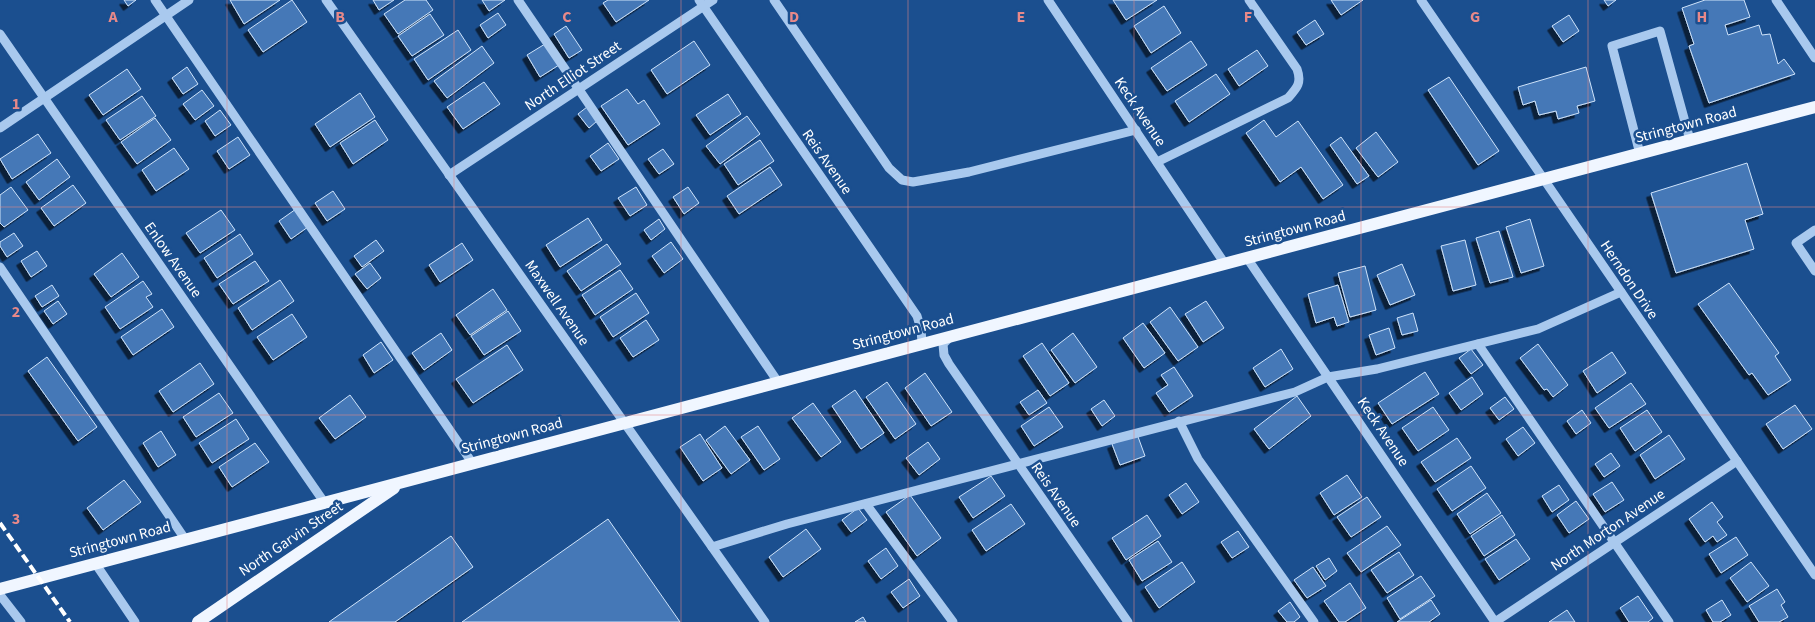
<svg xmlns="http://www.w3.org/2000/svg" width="1815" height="622" viewBox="0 0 1815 622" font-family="'Source Sans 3',sans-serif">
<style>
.building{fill:#4478b7;stroke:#cfe3fa;filter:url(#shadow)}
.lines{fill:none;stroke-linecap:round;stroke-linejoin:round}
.minor{stroke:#a9c9ee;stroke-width:9}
.major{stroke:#f0f6ff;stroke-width:12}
.rail{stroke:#fff;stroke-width:4;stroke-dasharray:9 4;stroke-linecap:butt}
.grid{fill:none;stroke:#e88989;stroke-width:1;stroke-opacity:0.55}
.labels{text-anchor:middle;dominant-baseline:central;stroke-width:5;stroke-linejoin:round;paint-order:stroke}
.street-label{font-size:15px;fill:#fff;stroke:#1b4f8f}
.grid-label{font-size:16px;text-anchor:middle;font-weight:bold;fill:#e88989;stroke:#1b4f8f;stroke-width:5;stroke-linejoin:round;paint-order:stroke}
</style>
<defs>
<filter id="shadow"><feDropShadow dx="-4.5" dy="4.5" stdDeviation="0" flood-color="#0009"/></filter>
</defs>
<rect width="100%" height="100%" fill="#1b4f8f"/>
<!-- building -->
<g class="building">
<polygon points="124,0 136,0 128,6"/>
<polygon points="230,0 280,0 244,24"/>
<polygon points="292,0 307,22 263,52 248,30"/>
<polygon points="373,0 394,0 379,10"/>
<polygon points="405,0 426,0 433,10 398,34 384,14"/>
<polygon points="482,0 505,0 489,11"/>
<polygon points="608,0 649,0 616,22 603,3"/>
<polygon points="1113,0 1157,0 1126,20"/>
<polygon points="1331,0 1363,0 1341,15"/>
<polygon points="1604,0 1616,0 1608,6"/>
<polygon points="1705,0 1744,0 1750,17 1725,25 1728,35 1759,25 1762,35 1770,34 1778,64 1784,59 1795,74 1709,103 1689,46 1694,44 1682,8"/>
<polygon points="1164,6 1181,33 1151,53 1134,26"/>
<polygon points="498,13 506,25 488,38 480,25"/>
<polygon points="430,14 444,35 412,56 398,36"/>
<polygon points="1569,15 1579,31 1563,42 1552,26"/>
<polygon points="1315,20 1324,34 1306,45 1297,32"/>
<polygon points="566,26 582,50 569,58 554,34"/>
<polygon points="458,30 471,50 428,80 414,59"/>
<polygon points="694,41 710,65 667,94 651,70"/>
<polygon points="1191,41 1207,65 1167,91 1151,68"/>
<polygon points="545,44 559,65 540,77 527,55"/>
<polygon points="482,46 494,63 447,98 434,81"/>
<polygon points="1257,50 1268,66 1239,86 1228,69"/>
<polygon points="187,67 198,84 183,94 172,78"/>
<polygon points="1586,67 1595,101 1577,106 1579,113 1558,119 1556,111 1539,115 1535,101 1523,105 1518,87"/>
<polygon points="127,69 141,89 103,115 89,95"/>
<polygon points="1216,74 1230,94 1189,122 1175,101"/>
<polygon points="1449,77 1499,151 1478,165 1428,90"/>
<polygon points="484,82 500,104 463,129 447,107"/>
<polygon points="627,89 638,104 644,100 660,124 628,145 601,106"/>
<polygon points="202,90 214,106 195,120 183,104"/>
<polygon points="360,93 375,117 330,147 315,124"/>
<polygon points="728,94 741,114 710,135 696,115"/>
<polygon points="142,96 156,116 120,140 106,120"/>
<polygon points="587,107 597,121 589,128 578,114"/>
<polygon points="220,110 231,125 215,136 205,121"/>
<polygon points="747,116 760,134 720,164 706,146"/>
<polygon points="155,118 171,140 137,164 121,142"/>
<polygon points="375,120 388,140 353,164 340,143"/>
<polygon points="1264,120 1276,137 1298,121 1343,185 1323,199 1301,167 1280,182 1246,133"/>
<polygon points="1376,132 1398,162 1378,177 1356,148"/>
<polygon points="38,134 51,153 12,179 0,159"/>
<polygon points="238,137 250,155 229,169 217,151"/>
<polygon points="1341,137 1369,176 1357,184 1330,145"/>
<polygon points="760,140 774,161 738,185 724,164"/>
<polygon points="608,143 619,159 601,171 590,156"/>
<polygon points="174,148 189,169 156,191 142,170"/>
<polygon points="663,149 674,164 659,174 648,159"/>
<polygon points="57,159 70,177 39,200 26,182"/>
<polygon points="1747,163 1763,214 1745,220 1754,249 1676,273 1651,193"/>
<polygon points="770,167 782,185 739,214 727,196"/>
<polygon points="73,185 86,203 54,226 41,208"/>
<polygon points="11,187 28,210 4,227 0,223 0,195"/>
<polygon points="636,187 647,205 630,216 618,198"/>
<polygon points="688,187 699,203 684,214 673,197"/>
<polygon points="333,191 345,209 327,221 315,203"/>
<polygon points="296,209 308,227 291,239 279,221"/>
<polygon points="221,210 235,230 200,253 186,233"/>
<polygon points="588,218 602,240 560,267 546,245"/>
<polygon points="659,219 665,229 651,240 644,230"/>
<polygon points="1530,219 1544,266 1521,273 1506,227"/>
<polygon points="1499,231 1513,277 1490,283 1476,238"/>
<polygon points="14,233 23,246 7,257 0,246 0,242"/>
<polygon points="240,234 253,254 217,278 204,258"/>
<polygon points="376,240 384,251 362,267 354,256"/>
<polygon points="1465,240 1476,285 1453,291 1441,246"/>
<polygon points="671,242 683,259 664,273 652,256"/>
<polygon points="462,243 473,260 440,282 429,265"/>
<polygon points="607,244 621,264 581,291 567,271"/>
<polygon points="37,251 47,266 31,277 21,261"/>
<polygon points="122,253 139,277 111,297 94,274"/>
<polygon points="255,261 269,281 233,304 219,284"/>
<polygon points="370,263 381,278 367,289 355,274"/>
<polygon points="1402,264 1415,295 1390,305 1377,275"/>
<polygon points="1365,266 1376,310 1350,317 1338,273"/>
<polygon points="620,270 633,289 595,315 582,295"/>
<polygon points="280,280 294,301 252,330 238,308"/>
<polygon points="143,281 152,294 146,297 153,307 120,329 105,307"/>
<polygon points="1729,283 1779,353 1775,356 1791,380 1768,395 1752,373 1749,375 1698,304"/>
<polygon points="52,285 59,296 42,307 35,296"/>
<polygon points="1338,285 1349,322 1337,326 1334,317 1316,323 1308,294"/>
<polygon points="493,289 507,310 470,335 456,315"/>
<polygon points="636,293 649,313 613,337 600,317"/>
<polygon points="58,301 67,314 53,324 44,311"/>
<polygon points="1206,301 1224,328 1203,342 1185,314"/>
<polygon points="1170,307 1198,347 1178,361 1150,322"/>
<polygon points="162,309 174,327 133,355 121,337"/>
<polygon points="508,311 521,331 484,355 471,336"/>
<polygon points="1413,313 1418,331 1402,335 1397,318"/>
<polygon points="292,314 307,337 273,360 257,337"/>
<polygon points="646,320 659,340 633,357 620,338"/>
<polygon points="1143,323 1165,353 1144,368 1123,338"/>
<polygon points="1389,328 1395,348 1376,355 1369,335"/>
<polygon points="441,333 452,350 424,370 412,353"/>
<polygon points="1073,333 1097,367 1075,383 1051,350"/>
<polygon points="381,342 393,360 374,373 363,355"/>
<polygon points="1042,343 1069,383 1050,396 1023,356"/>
<polygon points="1538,344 1568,385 1553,397 1547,389 1544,390 1520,358"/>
<polygon points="507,345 523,370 473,403 456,379"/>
<polygon points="1281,349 1293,369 1265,387 1253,368"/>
<polygon points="1471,349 1483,365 1471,374 1459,358"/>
<polygon points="1612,352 1626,373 1597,393 1583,371"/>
<polygon points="47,357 97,427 78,441 28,371"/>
<polygon points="200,363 214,384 173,412 159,391"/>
<polygon points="1174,367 1193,396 1169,412 1156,393 1168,385 1161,375"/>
<polygon points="1425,372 1439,394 1392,424 1378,403"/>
<polygon points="925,373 952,412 931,426 905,388"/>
<polygon points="1472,377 1483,394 1461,410 1449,393"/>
<polygon points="887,382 916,424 895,439 866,397"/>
<polygon points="1631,383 1646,404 1609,428 1595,408"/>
<polygon points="855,390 884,433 861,449 832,406"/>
<polygon points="1038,390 1047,403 1029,415 1020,402"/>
<polygon points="219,393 233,413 196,437 183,417"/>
<polygon points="350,395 366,417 335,439 319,418"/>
<polygon points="1297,396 1311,416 1269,449 1254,429"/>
<polygon points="1505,397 1514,409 1499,420 1490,408"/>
<polygon points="1104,400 1115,416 1102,426 1091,409"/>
<polygon points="813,403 841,442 821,457 792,418"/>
<polygon points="1795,405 1812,429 1783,449 1766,424"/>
<polygon points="1049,407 1063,427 1034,446 1021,426"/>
<polygon points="1433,407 1449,430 1418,451 1402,428"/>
<polygon points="1582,410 1591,423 1576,434 1567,421"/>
<polygon points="1647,410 1662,432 1635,451 1620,428"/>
<polygon points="236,419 249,439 212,463 199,443"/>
<polygon points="725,426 750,460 731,474 706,440"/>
<polygon points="758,426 780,459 764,470 741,437"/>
<polygon points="1523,427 1535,443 1518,456 1506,439"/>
<polygon points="161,431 176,455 158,467 143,443"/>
<polygon points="700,434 722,468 703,481 680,447"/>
<polygon points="1137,434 1145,456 1120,465 1112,444"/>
<polygon points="1669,435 1685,459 1655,479 1640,455"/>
<polygon points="1457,438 1471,458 1435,482 1421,462"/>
<polygon points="928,442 940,459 919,475 906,458"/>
<polygon points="255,443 269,462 232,487 219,467"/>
<polygon points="1611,453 1620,466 1604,477 1595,464"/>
<polygon points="1471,466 1486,488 1452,511 1437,489"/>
<polygon points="1347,475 1362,497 1334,515 1320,493"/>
<polygon points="991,476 1005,496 973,518 959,497"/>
<polygon points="124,480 141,502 103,530 87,508"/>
<polygon points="1612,482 1624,500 1605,512 1593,494"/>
<polygon points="1186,483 1199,502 1182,514 1169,495"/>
<polygon points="1559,485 1569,500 1552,512 1542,496"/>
<polygon points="1487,493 1501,513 1470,534 1457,514"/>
<polygon points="910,495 941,538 917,556 886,512"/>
<polygon points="1367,497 1381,517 1351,537 1337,517"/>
<polygon points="1576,501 1589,519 1569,533 1557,515"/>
<polygon points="1712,502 1723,517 1717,522 1727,535 1717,542 1713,536 1705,542 1689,519"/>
<polygon points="1011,504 1025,524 986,551 972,530"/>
<polygon points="858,508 867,520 851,532 842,520"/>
<polygon points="1147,515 1161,536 1126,560 1112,538"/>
<polygon points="1502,515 1515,535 1484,556 1471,536"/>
<polygon points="608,519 680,622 462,622"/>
<polygon points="1387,526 1401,545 1361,572 1347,553"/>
<polygon points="806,529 821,549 783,577 769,557"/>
<polygon points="1238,531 1249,547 1232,558 1221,542"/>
<polygon points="451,536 473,567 395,622 329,622"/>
<polygon points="1736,537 1748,555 1721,573 1709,554"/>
<polygon points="1516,539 1530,559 1499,580 1485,559"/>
<polygon points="1158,541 1172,562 1142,581 1129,560"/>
<polygon points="886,548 898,566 881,579 868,561"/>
<polygon points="1399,552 1414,575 1387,593 1371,570"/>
<polygon points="1329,558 1337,571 1325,580 1316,566"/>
<polygon points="1182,562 1195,582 1159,608 1145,587"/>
<polygon points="1751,562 1769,586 1747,602 1730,578"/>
<polygon points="1313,567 1326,586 1307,598 1294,580"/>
<polygon points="1421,576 1435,596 1400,619 1387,598"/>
<polygon points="909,579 920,596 903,608 891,592"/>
<polygon points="1350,583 1366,608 1345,622 1339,622 1324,601"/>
<polygon points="1777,589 1785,602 1781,605 1788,617 1779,622 1759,622 1749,606"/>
<polygon points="1638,596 1653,618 1648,622 1629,622 1620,608"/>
<polygon points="1431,600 1440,614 1429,622 1397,622"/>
<polygon points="1722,600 1731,615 1720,622 1713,622 1706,610"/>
<polygon points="1290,602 1300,617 1294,622 1287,622 1278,611"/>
<polygon points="1567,610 1575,622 1549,622"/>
<polygon points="863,617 866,622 855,622"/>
</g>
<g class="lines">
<!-- minor -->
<g class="minor">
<polyline points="155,0 473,464"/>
<polyline points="326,0 765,622"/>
<polyline points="518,0 778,382"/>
<polyline points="699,0 917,316 921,329 922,343"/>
<polyline points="774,0 889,168 902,180 913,182 969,172 1136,130"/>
<polyline points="1048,0 1225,264"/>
<polyline points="1421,0 1815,575"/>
<polyline points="1776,0 1815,58"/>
<polyline points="0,34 324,502"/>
<polyline points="0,128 189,0"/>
<polyline points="1640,154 1612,46 1660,31 1690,140"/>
<path d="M 1157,162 L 1288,98 C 1297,88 1302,83 1297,69 L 1249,0"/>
<polyline points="449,175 713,0"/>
<polyline points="1815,230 1796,243 1815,271"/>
<polyline points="1247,258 1495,622"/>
<polyline points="0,267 185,539"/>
<polyline points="950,337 943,344 944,355 949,364 1128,622"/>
<polyline points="1478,344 1669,622"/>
<polyline points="1179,421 1198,459 1314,622"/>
<polyline points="866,504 953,622"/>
<polyline points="712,547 787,524 1295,392 1328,377 1377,369 1538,329 1621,292"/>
<polyline points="95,563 135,622"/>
<polyline points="0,595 21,622"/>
<polyline points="1495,622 1737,461"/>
</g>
<!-- major -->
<g class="major">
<polyline points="0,589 1815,107"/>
<polyline points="198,622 394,488"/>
</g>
<!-- rail -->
<polyline class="rail" points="0,523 70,622"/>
</g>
<!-- grid -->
<path class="grid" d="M 227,0 L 227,622M 454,0 L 454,622M 681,0 L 681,622M 908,0 L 908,622M 1134,0 L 1134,622M 1361,0 L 1361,622M 1588,0 L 1588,622M 0,207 L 1815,207M 0,415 L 1815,415"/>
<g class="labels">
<!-- street labels -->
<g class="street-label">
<text transform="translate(573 76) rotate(-34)">North Elliot Street</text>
<text transform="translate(1140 112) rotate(56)">Keck Avenue</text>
<text transform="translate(1686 125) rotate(-15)">Stringtown Road</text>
<text transform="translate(827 162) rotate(55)">Reis Avenue</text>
<text transform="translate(1295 229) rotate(-15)">Stringtown Road</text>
<text transform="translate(173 260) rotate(55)">Enlow Avenue</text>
<text transform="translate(1629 280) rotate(56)">Herndon Drive</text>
<text transform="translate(557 303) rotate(55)">Maxwell Avenue</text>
<text transform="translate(903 332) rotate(-15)">Stringtown Road</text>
<text transform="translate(1383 432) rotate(56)">Keck Avenue</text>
<text transform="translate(512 436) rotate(-15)">Stringtown Road</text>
<text transform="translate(1056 495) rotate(55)">Reis Avenue</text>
<text transform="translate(1608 530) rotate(-34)">North Morton Avenue</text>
<text transform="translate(291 539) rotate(-34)">North Garvin Street</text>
<text transform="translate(120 540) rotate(-15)">Stringtown Road</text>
</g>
</g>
<g class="grid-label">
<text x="113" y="22">A</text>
<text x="340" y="22">B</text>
<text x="567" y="22">C</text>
<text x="794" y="22">D</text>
<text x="1021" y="22">E</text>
<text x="1248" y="22">F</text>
<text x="1475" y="22">G</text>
<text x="1702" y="22">H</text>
<text x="16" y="109">1</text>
<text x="16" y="317">2</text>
<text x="16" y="524">3</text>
</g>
</svg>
